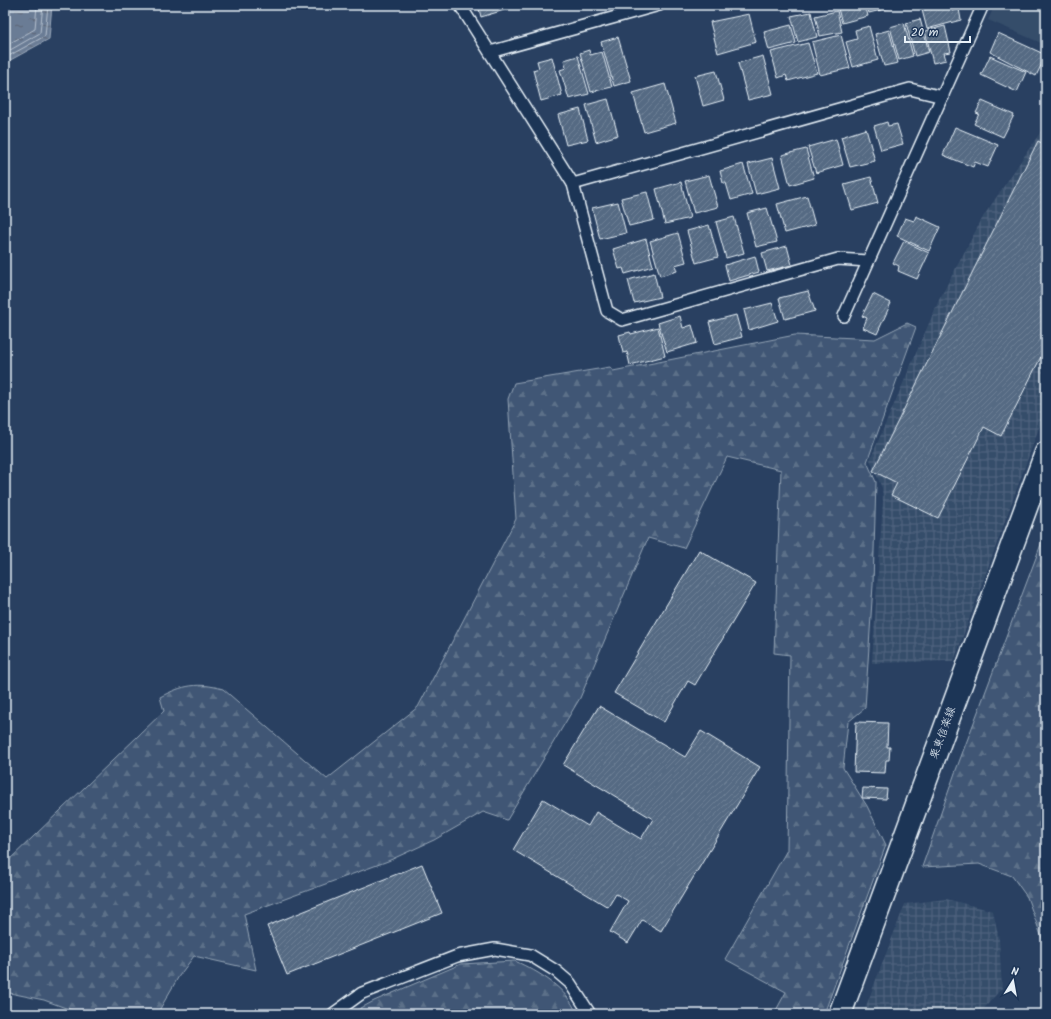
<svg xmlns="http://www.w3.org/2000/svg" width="1051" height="1019" viewBox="0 0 1051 1019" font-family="Kalam,'Klee One',sans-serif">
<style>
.built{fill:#364d6b}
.industrial{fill:url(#industrial-grid)}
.forest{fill:url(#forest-firs);stroke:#94a4b6}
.water{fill:url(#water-ripples);stroke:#9dabbd}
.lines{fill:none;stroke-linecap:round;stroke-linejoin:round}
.shore{stroke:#b6c2d0;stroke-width:1}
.building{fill:url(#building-hatch);stroke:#e8f1f8}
.lane-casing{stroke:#e8f1f8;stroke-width:14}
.primary-casing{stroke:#e8f1f8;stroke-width:25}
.lane{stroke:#1d3557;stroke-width:11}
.primary{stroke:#1d3557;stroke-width:22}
.labels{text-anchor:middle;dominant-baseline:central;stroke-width:3;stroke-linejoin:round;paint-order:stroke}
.street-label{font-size:11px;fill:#e8f1f8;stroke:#1d3557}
</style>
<defs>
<pattern id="industrial-grid" width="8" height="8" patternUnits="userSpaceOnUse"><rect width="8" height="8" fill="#364d6b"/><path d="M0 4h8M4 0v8" fill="none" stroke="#536781"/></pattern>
<pattern id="forest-firs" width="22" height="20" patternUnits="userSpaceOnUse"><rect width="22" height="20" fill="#415774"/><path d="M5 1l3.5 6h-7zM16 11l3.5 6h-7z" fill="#5c7089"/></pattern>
<pattern id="water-ripples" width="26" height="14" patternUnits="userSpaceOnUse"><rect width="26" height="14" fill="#6b7c95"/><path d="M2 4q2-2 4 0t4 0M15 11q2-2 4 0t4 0" fill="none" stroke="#5a6573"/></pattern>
<pattern id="building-hatch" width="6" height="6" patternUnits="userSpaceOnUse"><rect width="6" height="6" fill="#556a83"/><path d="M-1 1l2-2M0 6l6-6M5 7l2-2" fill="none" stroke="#6d8095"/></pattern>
</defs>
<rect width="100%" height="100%" fill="#294061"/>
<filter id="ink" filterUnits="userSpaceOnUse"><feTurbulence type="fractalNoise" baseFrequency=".025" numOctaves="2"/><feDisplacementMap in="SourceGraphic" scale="8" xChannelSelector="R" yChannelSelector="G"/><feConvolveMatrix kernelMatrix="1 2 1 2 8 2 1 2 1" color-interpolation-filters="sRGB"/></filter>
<g filter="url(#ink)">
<!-- built -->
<polygon class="built" points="995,5 1046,5 1046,45 988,20"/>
<!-- industrial -->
<g class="industrial">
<polygon points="1046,124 1046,414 1039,428 954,661 872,663 883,501 882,488 870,460 939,300 983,217"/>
<polygon points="946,899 993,911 999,939 1002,988 979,1014 863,1014 905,904"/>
</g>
<!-- forest -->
<g class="forest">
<path d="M 907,323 L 916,327 L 867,462 L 876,482 L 873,585 L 865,708 L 848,722 L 843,768 L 867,806 L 886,845 L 824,1014 L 774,1014 L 786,992 L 725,959 L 787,850 L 790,655 L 774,653 L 781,470 L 727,457 L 684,548 L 648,538 L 580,698 L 507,820 L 483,812 L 434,840 L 388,861 L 244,914 L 256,970 L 194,956 L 179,976 L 157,1014 L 82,1014 L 44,1000 L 5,992 L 5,868 L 8,861 L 164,711 L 160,697 C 183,685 198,682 223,689 L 327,779 L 418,707 L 516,519 L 508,399 L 514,383 L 610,367 L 613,371 L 795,335 L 875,339 Z"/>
<polygon points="1046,531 1046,949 1027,897 1012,876 979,864 922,867 956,770"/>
<path d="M 515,961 C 539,972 567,988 577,1014 L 350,1014 L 374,1001 L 461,964 Z"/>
</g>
<!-- water -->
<polygon class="water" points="5,5 52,5 49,39 5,63"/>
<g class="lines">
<!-- shore -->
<g class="shore">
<polyline points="5,46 35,29 37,5"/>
<polyline points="5,53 40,33 43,5"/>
<polyline points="5,58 45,36 48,5"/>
</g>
</g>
<!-- building -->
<g class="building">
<polygon points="478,5 510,5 511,8 481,17"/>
<polygon points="837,5 865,5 868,16 842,23"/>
<polygon points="867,5 893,5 893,7 869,13"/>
<polygon points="943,5 951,5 952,11 959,9 961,20 927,29 922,10"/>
<polygon points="837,11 842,32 820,36 815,16"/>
<polygon points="811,12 817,37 798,42 791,16"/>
<polygon points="749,14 756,42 718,53 710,22"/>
<polygon points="920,19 929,52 915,56 906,23"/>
<polygon points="904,23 913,56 899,60 890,27"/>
<polygon points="791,25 796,43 769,50 764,32"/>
<polygon points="869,26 878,60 853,67 846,42 857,39 855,30"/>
<polygon points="945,26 951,52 944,53 946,60 933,63 925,31"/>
<polygon points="889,30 898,63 884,66 875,34"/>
<polygon points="998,33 1046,55 1036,76 990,52"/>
<polygon points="841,35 850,68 820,75 812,42"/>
<polygon points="618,37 631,81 614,86 601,42"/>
<polygon points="808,43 817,73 788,81 786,75 778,78 771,52"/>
<polygon points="589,50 590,55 602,52 612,87 591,92 580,53"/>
<polygon points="578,56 589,94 569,99 560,70 566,68 564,60"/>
<polygon points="763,56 773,94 748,100 738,63"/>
<polygon points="990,56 1026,72 1017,92 981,75"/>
<polygon points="552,57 562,95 541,101 533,70 539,68 537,61"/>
<polygon points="716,71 724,100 703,106 695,76"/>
<polygon points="665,84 676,123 644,132 633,93"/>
<polygon points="608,99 618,135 596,142 586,105"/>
<polygon points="982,101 1014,115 1003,137 974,124 979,114 976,113"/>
<polygon points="580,109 588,140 566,145 558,115"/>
<polygon points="887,122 888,126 897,124 903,144 881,150 874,126"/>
<polygon points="955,127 998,145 988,167 975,162 973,167 943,155"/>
<polygon points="866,129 875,161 850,167 841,137"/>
<polygon points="836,139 843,165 816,173 808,147"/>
<polygon points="1038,141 1046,145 1046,347 1001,436 984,427 938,518 891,495 897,483 873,471"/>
<polygon points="806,149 814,178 790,185 782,155"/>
<polygon points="772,158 780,188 756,194 748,164"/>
<polygon points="743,164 752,194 731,200 726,183 723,183 720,171"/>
<polygon points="709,175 718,207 694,213 685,181"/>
<polygon points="871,177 878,203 852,210 844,184"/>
<polygon points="681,182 690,218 665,224 656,189"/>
<polygon points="647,192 654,220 629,226 621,198"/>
<polygon points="807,196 815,225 785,233 777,204"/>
<polygon points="618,202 626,233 600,239 592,208"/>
<polygon points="767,208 777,242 756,247 747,213"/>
<polygon points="916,216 940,227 929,251 897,236 905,218 914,221"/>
<polygon points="734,217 744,253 726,258 716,222"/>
<polygon points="709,225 718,257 696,263 687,231"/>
<polygon points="678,233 686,262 675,265 677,271 660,276 650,241"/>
<polygon points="646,239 653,266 625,274 623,268 619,269 613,249"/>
<polygon points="904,241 929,253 917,279 898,271 899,266 893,263"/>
<polygon points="787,246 792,265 767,271 762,253"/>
<polygon points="755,256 759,272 729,281 725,265"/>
<polygon points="654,273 660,297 634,303 628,280"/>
<polygon points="808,291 815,311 785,319 779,298"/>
<polygon points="873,294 891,303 877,334 863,328 867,318 862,316"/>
<polygon points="772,303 778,321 749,330 744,310"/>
<polygon points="736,315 742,337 715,344 709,322"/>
<polygon points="680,316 683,328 692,325 697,343 667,352 658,323"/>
<polygon points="658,327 665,356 630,365 627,352 623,353 619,335 630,332 631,334"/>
<polygon points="699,550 756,583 695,685 688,681 664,722 614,693"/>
<polygon points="599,706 685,757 701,731 760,767 661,931 642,920 628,943 610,932 628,901 616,894 608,907 513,850 543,799 588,826 596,812 641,839 653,819 563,765"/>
<polygon points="856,722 888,723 887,747 890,747 889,760 886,760 885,773 854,772"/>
<polygon points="863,788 887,789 886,799 862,798"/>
<polygon points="422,864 442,913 287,975 267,926"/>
<polygon points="5,1008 30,1013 30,1014 5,1014"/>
</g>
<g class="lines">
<!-- lane casing -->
<g class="lane-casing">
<g id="lane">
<polyline points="460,5 573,184 607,311 622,320 838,259 868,261"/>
<polyline points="490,52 659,5"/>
<polyline points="573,184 910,89 943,97"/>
<polyline points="844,316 983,5"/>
<polyline points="1032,490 1046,496"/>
<polyline points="333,1014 362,993 457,956 495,949 530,955 556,971 570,983 590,1014"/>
</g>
</g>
<!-- primary casing -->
<g class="primary-casing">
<polyline id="primary" points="840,1014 1046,453"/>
</g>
<!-- lane -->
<use href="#lane" class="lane"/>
<!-- primary -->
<use href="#primary" class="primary"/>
</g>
</g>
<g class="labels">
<!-- street labels -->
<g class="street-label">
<text transform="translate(943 733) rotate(-70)">栗東信楽線</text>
</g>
</g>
<!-- margin -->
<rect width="1051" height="1019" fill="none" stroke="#1d3557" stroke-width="20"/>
<rect x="10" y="10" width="1031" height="999" fill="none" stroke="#e8f1f8" stroke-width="1.5" filter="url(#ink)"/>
<!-- north arrow -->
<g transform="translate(1013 981) rotate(11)" stroke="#1d3557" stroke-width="3" paint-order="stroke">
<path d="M0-3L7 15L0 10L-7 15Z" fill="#e8f1f8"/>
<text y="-6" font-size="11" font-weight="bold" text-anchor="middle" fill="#e8f1f8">N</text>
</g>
<!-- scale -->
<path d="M905 36v6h65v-6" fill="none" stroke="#e8f1f8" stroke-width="2"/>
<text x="911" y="36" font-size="12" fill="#e8f1f8" stroke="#1d3557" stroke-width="3" paint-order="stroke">20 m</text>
</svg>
